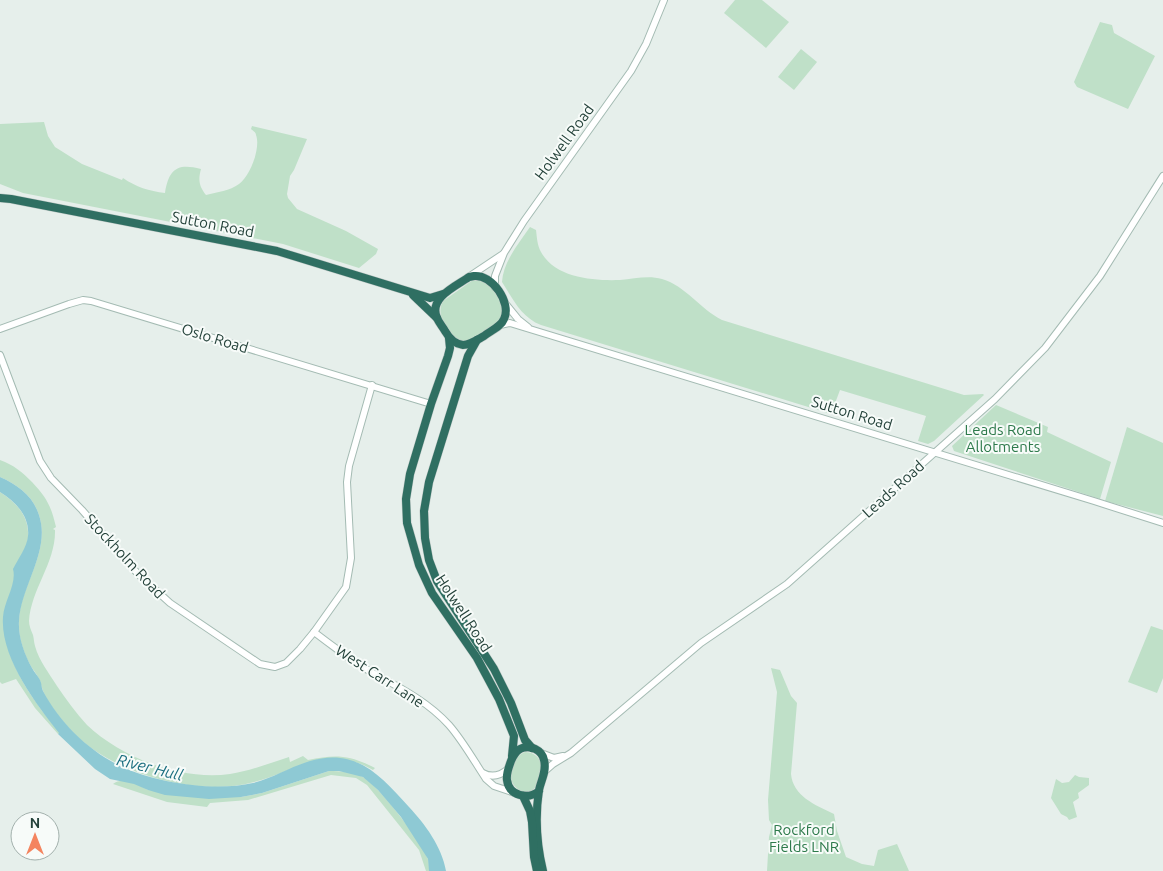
<svg xmlns="http://www.w3.org/2000/svg" width="1163" height="871" viewBox="0 0 1163 871" font-family="Ubuntu,sans-serif">
<style>
.green{fill:#bfe0c8}
.water{fill:#8ec9d4}
.lines{fill:none;stroke-linecap:round;stroke-linejoin:round}
.secondary-casing{stroke:#a4bbb3;stroke-width:8}
.highway-casing{stroke:#c2cac8;stroke-width:9}
.secondary{stroke:#fff;stroke-width:6}
.highway{stroke:#2f6f62;stroke-width:8}
.labels{text-anchor:middle;dominant-baseline:central;stroke-width:4;stroke-linejoin:round;paint-order:stroke}
.street-label{font-size:15px;fill:#24423a;stroke:#f7fbf9}
.park-label{font-size:15px;fill:#2d7a4b;stroke:#f7fbf9}
.water-label{font-size:16px;font-style:italic;fill:#1c6f80;stroke:#f7fbf9}
</style>
<rect width="100%" height="100%" fill="#e6efeb"/>
<!-- green -->
<g class="green">
<polygon points="735,0 762,0 789,22 766,48 724,13"/>
<polygon points="1100,22 1112,25 1114,33 1155,56 1128,109 1077,87 1074,82"/>
<polygon points="801,49 817,62 794,90 778,77"/>
<path d="M 44,122 L 48,136 L 55,147 L 82,164 L 122,180 L 123,178 C 136,187 149,191 165,193 C 169,169 177,163 201,169 C 198,180 199,186 206,195 C 217,192 230,191 239,184 C 250,176 261,148 256,135 C 256,132 253,131 251,129 L 252,126 L 307,139 L 294,170 L 290,176 L 287,194 L 288,198 L 297,209 L 346,231 L 378,249 L 376,254 L 359,268 L 283,244 L 23,193 L 0,184 L 0,124 Z"/>
<path d="M 530,227 L 536,230 C 537,237 537,245 541,252 C 555,278 594,281 620,280 C 634,279 648,275 662,279 C 686,286 700,309 722,320 L 964,395 L 983,394 L 984,395 L 934,441 L 928,444 L 918,441 L 926,416 L 840,390 L 831,414 L 541,325 C 521,317 513,299 502,282 C 503,262 519,243 530,227 Z"/>
<path d="M 473,280 L 487,282 C 492,289 497,295 501,302 C 511,322 480,334 467,342 C 450,343 434,316 443,301 Z"/>
<polygon points="996,405 1048,427 1047,432 1111,462 1100,499 954,451 952,446"/>
<polygon points="1127,427 1163,443 1163,516 1105,501"/>
<path d="M 0,460 C 14,465 22,472 32,482 C 47,498 51,506 56,527 L 53,529 L 55,530 C 56,562 31,589 29,621 C 29,626 31,630 33,635 C 34,639 34,643 35,646 C 39,661 49,673 57,686 C 66,699 76,713 87,725 C 122,758 182,781 230,774 C 250,771 270,763 289,757 L 290,762 L 303,756 L 308,760 C 336,754 350,755 375,768 L 373,770 C 324,743 300,770 254,782 C 200,797 122,776 80,739 C 68,728 47,704 42,688 C 41,686 41,682 40,681 C 38,676 35,672 32,668 C 24,655 18,637 19,621 C 20,585 51,552 39,515 C 33,496 18,485 0,477 Z"/>
<path d="M 0,492 C 63,532 0,578 4,630 C 10,670 35,703 60,733 L 58,734 L 35,708 L 16,679 L 2,684 L 0,682 Z"/>
<polygon points="1151,626 1163,630 1163,678 1157,693 1128,682"/>
<path d="M 771,668 L 780,670 L 791,696 L 797,703 L 791,774 C 793,796 815,805 834,814 L 837,831 L 846,857 L 862,864 L 874,866 L 878,850 L 897,844 L 909,871 L 767,871 L 769,837 L 772,825 L 769,820 L 768,800 L 777,692 Z"/>
<path d="M 525,752 C 549,753 545,785 528,793 C 503,789 507,759 525,752 Z"/>
<path d="M 329,771 C 340,771 353,772 363,777 C 379,786 423,843 428,859 C 429,863 429,867 429,871 L 426,871 L 419,850 L 367,785 L 356,778 L 331,775 L 248,800 L 210,803 L 207,807 L 167,802 L 113,784 C 123,776 138,785 148,790 L 241,797 L 262,793 Z"/>
<polygon points="1075,775 1079,777 1089,778 1089,785 1078,793 1079,798 1073,802 1077,817 1069,820 1067,817 1061,814 1051,798 1056,779 1062,783 1069,782"/>
</g>
<!-- water -->
<path class="water" d="M 0,477 C 18,485 33,496 39,515 C 51,551 21,585 19,621 C 18,636 24,654 32,668 C 34,672 38,676 40,680 C 42,684 41,687 43,691 C 60,723 88,750 120,766 C 156,783 215,792 253,783 C 273,778 290,767 310,761 C 356,747 381,776 409,807 C 425,824 442,847 446,871 L 429,871 L 428,859 L 401,817 L 378,790 L 363,777 L 339,771 L 329,771 L 262,793 L 241,797 L 209,799 L 165,795 L 148,790 L 134,784 L 110,779 L 95,769 L 58,734 L 59,733 C 36,704 0,657 3,617 C 4,601 17,584 13,569 C 18,559 27,547 28,536 C 30,516 15,501 0,492 Z"/>
<g class="lines">
<!-- secondary casing -->
<g class="secondary-casing">
<g id="secondary">
<polyline points="470,276 503,254"/>
<polyline points="495,287 495,276 504,253 524,221 631,71 646,44 664,0"/>
<polyline points="505,303 518,319 528,327"/>
<polyline points="500,325 510,323 1094,501 1163,523"/>
<polyline points="0,329 69,304 83,300 91,301 431,404"/>
<polyline points="0,355 40,461 51,478 82,510 138,574 170,603 260,664 275,667 286,663 300,649 314,632 346,587 351,558 347,482 349,466 372,385"/>
<path d="M 314,632 C 335,648 357,665 380,677 C 405,690 430,704 449,725 C 463,741 474,761 486,779 L 494,786 L 515,793"/>
<polyline points="541,753 554,758 563,756"/>
<polyline points="545,771 553,764 571,753 701,643 787,584 995,399 1045,348 1100,276 1163,176"/>
<path d="M 483,773 C 492,778 501,775 508,769"/>
</g>
</g>
<!-- highway casing -->
<g class="highway-casing">
<g id="highway">
<polyline points="0,198 11,199 277,251 430,298 443,294"/>
<path d="M 474,276 C 492,274 512,303 504,319 C 501,327 490,331 484,336 C 477,340 470,345 463,345 C 454,344 449,338 445,331 C 443,327 439,323 437,318 C 428,298 456,286 469,277 Z"/>
<polyline points="413,295 437,318"/>
<polyline points="449,338 450,348 448,356 431,404 410,474 406,499 407,523 419,565 432,593 477,658 499,699 514,736 512,756"/>
<polyline points="477,340 468,356 429,482 424,511 425,538 429,560 437,581 494,669 511,703 525,740 532,748"/>
<path d="M 539,791 C 528,800 509,796 507,780 C 506,773 509,767 511,761 C 513,756 515,752 520,749 C 530,744 542,750 544,760 C 547,771 541,780 539,790 C 535,816 537,846 543,871"/>
<polyline points="523,796 530,811 532,822 534,857 537,871"/>
</g>
</g>
<!-- secondary -->
<use href="#secondary" class="secondary"/>
<!-- highway -->
<use href="#highway" class="highway"/>
</g>
<g class="labels">
<!-- street labels -->
<g class="street-label">
<text transform="translate(564 142) rotate(-54)">Holwell Road</text>
<text transform="translate(213 224) rotate(11)">Sutton Road</text>
<text transform="translate(215 338) rotate(17)">Oslo Road</text>
<text transform="translate(852 413) rotate(17)">Sutton Road</text>
<text transform="translate(893 489) rotate(-42)">Leads Road</text>
<text transform="translate(125 556) rotate(47)">Stockholm Road</text>
<text transform="translate(464 613) rotate(57)">Holwell Road</text>
<text transform="translate(380 676) rotate(33)">West Carr Lane</text>
</g>
<!-- park labels -->
<g class="park-label">
<text x="1003" y="429">Leads Road<tspan x="1003" dy="17">Allotments</tspan></text>
<text x="804" y="829">Rockford<tspan x="804" dy="17">Fields LNR</tspan></text>
</g>
<!-- water labels -->
<g class="water-label">
<text transform="translate(150 767) rotate(14)">River Hull</text>
</g>
</g>
<!-- north arrow -->
<g transform="translate(35 836)"><circle r="24" fill="#f7fbf9" stroke="#a3b1ad"/>
<path d="M0-4L9 19L0 12L-9 19Z" fill="#f4845f"/>
<text y="-8" font-size="14" font-weight="bold" text-anchor="middle" fill="#24423a">N</text>
</g>
</svg>
